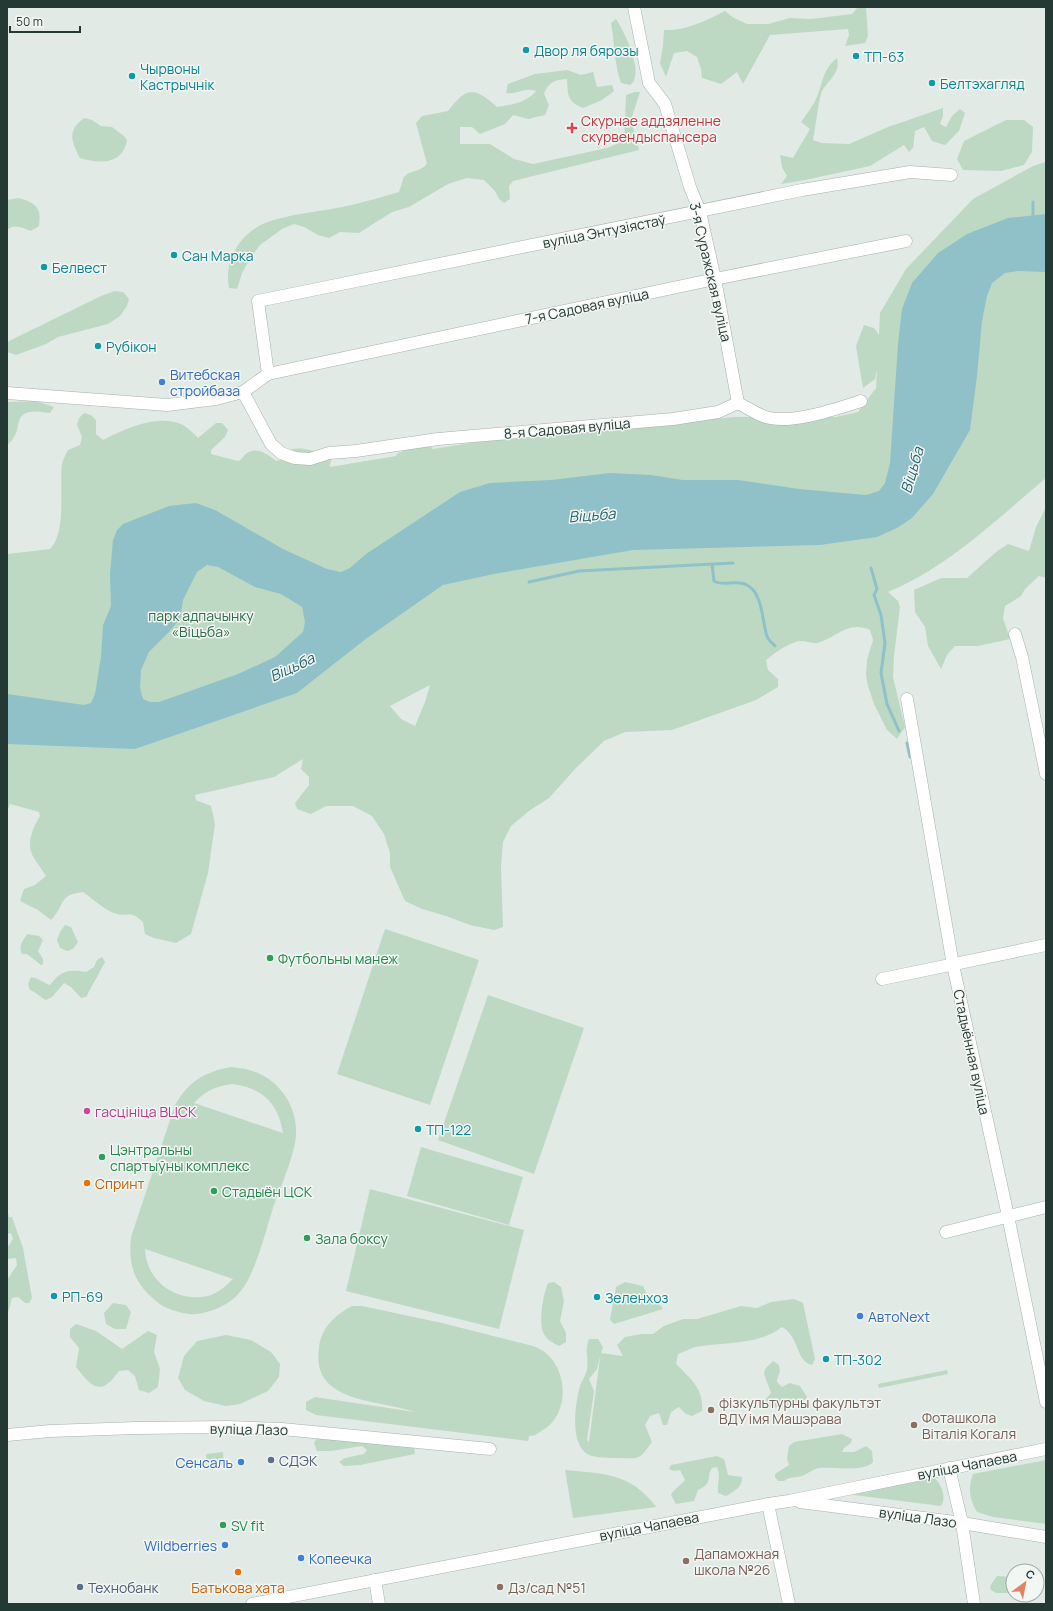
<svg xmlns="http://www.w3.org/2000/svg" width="1053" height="1611" viewBox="0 0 1053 1611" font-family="Manrope,sans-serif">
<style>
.green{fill:#bdd9c4;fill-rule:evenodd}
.water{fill:#90c1c9;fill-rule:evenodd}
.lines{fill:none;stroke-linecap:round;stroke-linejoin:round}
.stream{stroke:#90c1c9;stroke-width:3}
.minor-casing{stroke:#a5b1ad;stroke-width:13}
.minor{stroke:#fff;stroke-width:12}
.culture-dot{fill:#0f9aa8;stroke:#f2f7f4;stroke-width:1.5}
.health-dot{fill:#e0444e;stroke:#f2f7f4;stroke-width:1.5}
.shop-dot{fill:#3f7fe0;stroke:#f2f7f4;stroke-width:1.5}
.leisure-dot{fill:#2e9e5b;stroke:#f2f7f4;stroke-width:1.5}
.hotel-dot{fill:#d1479c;stroke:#f2f7f4;stroke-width:1.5}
.food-dot{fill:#e8710a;stroke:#f2f7f4;stroke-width:1.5}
.education-dot{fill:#8d6e63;stroke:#f2f7f4;stroke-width:1.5}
.service-dot{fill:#5c6f8a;stroke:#f2f7f4;stroke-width:1.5}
.labels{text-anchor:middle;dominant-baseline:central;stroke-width:3;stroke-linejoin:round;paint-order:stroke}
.culture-label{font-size:14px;fill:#0d838f;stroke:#f2f7f4;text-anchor:start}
.health-label{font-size:14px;fill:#be3a42;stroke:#f2f7f4;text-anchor:start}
.street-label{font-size:14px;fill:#243933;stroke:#f2f7f4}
.shop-label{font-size:14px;fill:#366cbe;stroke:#f2f7f4;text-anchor:start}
.park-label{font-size:14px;fill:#336b47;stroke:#f2f7f4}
.leisure-label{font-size:14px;fill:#27864d;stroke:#f2f7f4;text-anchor:start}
.hotel-label{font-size:14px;fill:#b23c85;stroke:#f2f7f4;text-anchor:start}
.food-label{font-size:14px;fill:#c56008;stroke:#f2f7f4;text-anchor:start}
.education-label{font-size:14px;fill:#785e54;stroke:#f2f7f4;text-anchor:start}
.service-label{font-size:14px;fill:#4e5e75;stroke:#f2f7f4;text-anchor:start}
.water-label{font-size:15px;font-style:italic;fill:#25636e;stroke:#f2f7f4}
</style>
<rect width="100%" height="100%" fill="#e2eae6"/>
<!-- green -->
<g class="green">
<path d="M 858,7 L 866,7 L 868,36 L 865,43 L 845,46 L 849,35 L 848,29 L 770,35 L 743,84 L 737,72 L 721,84 L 702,78 L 701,69 L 697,57 L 687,51 L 674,53 L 666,77 L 660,63 L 663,46 L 664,30 C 686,31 705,21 725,11 L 734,18 L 747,24 L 768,24 L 790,18 L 811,19 L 852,14 Z"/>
<path d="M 616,19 C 624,31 641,66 634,80 C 634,82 632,83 630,85 L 621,83 C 614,64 615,44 611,23 Z"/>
<path d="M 837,58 C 841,73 829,79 822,91 C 819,97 815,131 813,140 L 822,143 L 849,144 L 888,127 L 943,108 L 943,116 L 940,124 L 946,127 L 952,116 L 960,109 L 965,113 L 959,131 L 945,145 L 932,141 L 924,127 L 915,131 L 913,148 L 909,152 L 904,145 L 870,166 L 805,180 L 781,184 L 787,176 L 782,167 L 780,155 L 793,158 L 810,129 L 801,122 C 805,116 810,110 814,103 C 823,87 821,70 837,58 Z"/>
<path d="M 567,70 L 581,75 L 593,72 L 597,87 L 612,85 L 614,91 L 602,100 L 583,108 C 567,101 568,96 567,79 C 554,80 549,82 544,94 L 549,105 L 545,115 L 528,119 L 513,115 L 505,124 L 480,134 L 472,127 L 460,127 L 460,144 L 490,144 L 514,159 L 533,164 L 607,148 L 624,141 L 626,95 L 635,92 L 640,92 L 631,120 L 639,150 L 513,181 L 509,186 L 510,199 L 504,203 L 499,199 L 495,191 L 484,180 L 467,178 L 448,184 L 409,207 L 392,212 L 359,233 L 340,232 L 329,238 L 318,235 L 304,227 L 294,224 L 282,229 L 260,245 L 251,257 L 242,273 L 237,289 L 229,288 C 224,263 237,238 259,226 C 276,216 316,212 337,208 C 358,204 378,198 399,192 C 401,187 402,181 404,177 C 409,170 419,173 427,164 L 416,123 L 422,116 L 448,111 C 468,85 475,88 497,107 C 511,105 528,102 536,91 C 524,87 518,95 506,93 L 508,84 L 535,74 Z"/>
<path d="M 84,118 L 92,120 L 101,126 L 112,127 L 124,136 L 127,140 C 123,165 99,164 80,158 C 71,141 67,131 84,118 Z"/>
<polygon points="1006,120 1024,120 1033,127 1032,152 1024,165 1001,171 963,170 957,159 964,141"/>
<path d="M 1046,162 L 1046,478 C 996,520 948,567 888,592 L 898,601 L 900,607 L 894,656 L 893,677 L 905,727 L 897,739 L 887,730 L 874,704 L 868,686 L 866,675 L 867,660 L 873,640 L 870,630 C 847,620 837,638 817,643 C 812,644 807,641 802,641 C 790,641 775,653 766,660 L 768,670 L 778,679 L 778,687 L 756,700 L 672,730 L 625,732 L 604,741 L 576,768 L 549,798 L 529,811 L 511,826 L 503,842 L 501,867 L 503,927 L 494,930 L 470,925 L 446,916 L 422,909 L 405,901 L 390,867 L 390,853 L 384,834 L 372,816 L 353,806 L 326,806 L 311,814 L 297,809 L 295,803 L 309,785 L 309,777 L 301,769 L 303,759 L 274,777 L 195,795 L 196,800 L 211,806 L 215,824 L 208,873 L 191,934 L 176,943 L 154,938 L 145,934 L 143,922 C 129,910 132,917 117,914 C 105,911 93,899 83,892 C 57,895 66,905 51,920 L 38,910 L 20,901 L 24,889 L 35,885 L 46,876 C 42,870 38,864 34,858 C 25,845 33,827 40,816 L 39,812 L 10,804 L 7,811 L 7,554 L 50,549 C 67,532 59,487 62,464 C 63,459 66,454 68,450 L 80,445 L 82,437 L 77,425 L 79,418 L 84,413 L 91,415 L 96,420 L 96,434 L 103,440 C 124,429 155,415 178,423 C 186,425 193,433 198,438 L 216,423 L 222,423 L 228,430 L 225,437 L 211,450 L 211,454 L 238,461 C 243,460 243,455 247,453 C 257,446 269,455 276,461 L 283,459 C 285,457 287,452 289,451 C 297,444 324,453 331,459 L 330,467 L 396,456 L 398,453 L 426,443 L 433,449 L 477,442 L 734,417 L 836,417 L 858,412 L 876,388 L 877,370 L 875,379 L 863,388 L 856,346 L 864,325 L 874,328 L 879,335 L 880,313 L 906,269 L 973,199 L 1033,166 ZM 430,685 L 425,702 L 415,726 L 401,719 L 390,706 Z"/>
<path d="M 19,198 C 35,203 42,207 39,226 L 31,231 C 23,228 14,223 7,230 L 7,200 Z"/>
<polygon points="115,291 123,292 129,299 127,306 120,316 108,324 58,337 46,344 16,355 7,352 7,344 9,341 101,296"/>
<path d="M 36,401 L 54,407 L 50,413 C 5,405 28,429 7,445 L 7,402 Z"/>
<polygon points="1046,507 1046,578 1039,576 1025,589 1021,596 1005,606 1003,618 1010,639 978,646 955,646 947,655 941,669 928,646 925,627 915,612 914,590 941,578 967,578 996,552 1008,544 1029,551 1036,527"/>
<polygon points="65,925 71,927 78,942 73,949 67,951 60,948 57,940 60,932"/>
<polygon points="385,929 479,960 430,1105 337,1074"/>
<path d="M 27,934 L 39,936 L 43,940 L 38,951 L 43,959 L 43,964 L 41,965 L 27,954 L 22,954 C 18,945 23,941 27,934 Z"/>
<path d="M 102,957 L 105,962 L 86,997 L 81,998 L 71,987 L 64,983 L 52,997 L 46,1000 C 40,997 36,992 30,990 L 28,984 L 31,977 C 39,978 43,983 50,985 C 61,970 69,969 86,972 L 94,967 L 97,960 Z"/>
<polygon points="488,995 584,1028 534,1174 438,1140"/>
<path d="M 231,1067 C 236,1068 243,1068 249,1070 C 278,1077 298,1106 296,1135 C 295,1155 280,1188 273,1208 C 266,1230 255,1275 240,1292 C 234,1300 225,1305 216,1309 C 207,1312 199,1315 189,1314 C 177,1312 165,1309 156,1301 C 134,1283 128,1265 131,1237 L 175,1105 C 189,1081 204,1072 231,1067 ZM 232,1084 C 262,1088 278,1102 283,1133 L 194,1103 C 205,1091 216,1086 232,1084 ZM 145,1249 L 233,1279 C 226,1286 218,1293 208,1296 C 176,1303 146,1281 145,1249 Z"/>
<polygon points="421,1147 523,1177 509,1225 407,1196"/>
<polygon points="370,1189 524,1230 499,1329 346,1291"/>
<polygon points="7,1209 9,1217 12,1217 23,1248 32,1298 29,1303 25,1303 18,1297 12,1298 8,1313 7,1280 17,1265 16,1258 7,1259 7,1248 13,1239 11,1233 7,1234"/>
<path d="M 554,1282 L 561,1287 L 564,1301 L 560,1321 L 566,1333 L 566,1342 L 559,1346 C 553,1343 547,1340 544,1334 C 538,1324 543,1294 548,1283 Z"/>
<polygon points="625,1282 643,1286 649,1298 661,1306 663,1309 614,1324 610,1320 616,1287"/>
<path d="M 794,1299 L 803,1303 L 815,1359 L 812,1365 C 795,1361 800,1337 782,1327 C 758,1346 724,1342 695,1347 C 689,1349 684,1352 678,1354 L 676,1364 C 691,1379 704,1389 702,1411 L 692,1416 L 686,1414 L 679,1407 L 671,1412 L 667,1425 L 663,1425 L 659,1413 L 650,1416 L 645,1425 L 652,1442 C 638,1462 639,1458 616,1458 C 608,1458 597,1458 589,1455 C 569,1445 575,1404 580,1386 C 582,1381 586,1375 587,1369 C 589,1359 584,1350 589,1339 L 598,1339 L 603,1347 L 601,1353 L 623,1356 L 617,1345 L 625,1337 L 641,1334 L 653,1334 L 664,1326 L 683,1319 L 697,1319 L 741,1306 L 757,1308 L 771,1302 ZM 600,1357 L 600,1358 L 589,1442 L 587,1440 L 594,1391 L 589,1379 L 597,1369 Z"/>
<polygon points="113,1303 126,1305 131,1312 126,1329 115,1329 106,1324 104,1313"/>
<path d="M 352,1306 L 362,1306 L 442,1323 L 533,1346 C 567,1357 574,1411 543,1430 C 538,1433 535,1436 529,1436 L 528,1441 L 316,1415 L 306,1410 L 306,1402 L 315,1397 L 415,1412 C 379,1399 310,1404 319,1347 C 322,1327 335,1315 352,1306 Z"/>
<path d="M 76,1324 L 96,1331 L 122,1349 L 148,1331 L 157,1335 L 154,1352 L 160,1369 L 158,1387 L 149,1393 L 139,1390 L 135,1376 L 128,1370 L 119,1371 C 101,1396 93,1389 76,1367 L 79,1348 L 70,1337 L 70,1329 Z"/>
<polygon points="226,1335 251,1340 271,1352 280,1364 279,1377 268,1391 240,1404 226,1406 204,1401 185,1390 178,1378 184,1356 197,1341"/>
<path d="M 773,1361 L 779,1365 L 780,1371 L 777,1380 L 777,1382 L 782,1387 L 790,1383 L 800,1386 L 807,1397 L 805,1400 C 793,1403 779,1409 767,1407 L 766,1399 L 771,1393 L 764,1374 L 765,1369 Z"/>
<polygon points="947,1370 948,1374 879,1388 878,1384"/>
<path d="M 842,1434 L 852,1439 L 851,1443 L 844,1448 L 842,1452 L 854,1452 L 866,1446 L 872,1451 L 873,1462 C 866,1472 832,1467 819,1468 C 812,1469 808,1474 802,1476 C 795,1478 790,1476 784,1481 L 778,1481 L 775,1477 L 775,1474 L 789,1465 L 787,1458 L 789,1446 L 794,1442 Z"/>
<polygon points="319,1435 414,1447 415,1454 360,1465 344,1466 339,1462 345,1458 364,1454 367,1450 362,1446 331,1451 317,1451 314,1443"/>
<polygon points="223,1452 224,1466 207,1467 206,1454"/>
<path d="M 717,1456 L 724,1459 L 728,1475 L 742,1477 C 743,1486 734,1492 726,1496 L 718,1493 C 717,1484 721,1476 717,1467 L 712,1468 C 705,1478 715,1482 698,1490 L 694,1501 L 676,1504 L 671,1495 C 675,1488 680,1486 685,1480 L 680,1470 L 673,1471 L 669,1469 L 671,1465 Z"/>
<path d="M 1046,1460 L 1046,1524 L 993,1517 L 977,1512 C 969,1499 968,1488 973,1474 Z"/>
<path d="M 565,1470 C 604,1474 630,1472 656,1507 L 573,1518 Z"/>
<path d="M 934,1477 C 941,1484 947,1497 941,1506 L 846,1494 Z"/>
<polygon points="997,1576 1013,1577 1013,1593 996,1593 991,1590 990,1586"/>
</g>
<!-- water -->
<path class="water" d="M 1046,214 L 1046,272 L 1018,271 L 1005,273 L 992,283 L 987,296 L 982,321 L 977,376 L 970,430 L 933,494 L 912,518 L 897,528 L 877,537 L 820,545 L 633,550 L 494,574 L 443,585 L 367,638 L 297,693 L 135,749 L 7,744 L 7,694 L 84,705 L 91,703 L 95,694 L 101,657 L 103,625 L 111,606 L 110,574 L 113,540 L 117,530 L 123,524 L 169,506 L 196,503 L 215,510 L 283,549 L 327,569 L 341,572 L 350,568 L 366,554 L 460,492 L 490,483 L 551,480 L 610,473 L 651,475 L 683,480 L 738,480 L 799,489 L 866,495 L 879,491 L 885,483 L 890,463 L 898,344 L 902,309 L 912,283 L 938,253 L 967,234 L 1008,218 ZM 207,565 L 218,567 L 255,587 L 281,594 L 302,607 L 305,622 L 303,632 L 275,657 L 238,674 L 159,702 L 150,702 L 143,699 L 140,688 L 141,670 L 149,652 L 168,633 L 180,619 L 183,600 L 197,572 Z"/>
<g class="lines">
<!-- stream -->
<g class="stream">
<polyline points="1033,202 1033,215"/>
<path d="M 712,564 L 714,581 C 723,587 736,579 747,585 C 763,593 762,622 767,636 C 768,640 772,643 775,646"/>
<polyline points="871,568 877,589 874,595 881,615 885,643 881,673 887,704 899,731"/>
<polyline points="529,582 579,571 733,563"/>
<polyline points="907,743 910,757"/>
</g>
<!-- minor casing -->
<g class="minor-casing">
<g id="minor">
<polyline points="634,7 649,83 665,104 690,187 700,212 715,279 738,403"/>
<polyline points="268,374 258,301 802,190 910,172 951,175"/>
<polyline points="243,392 271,444 281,453 295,458 310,459 329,453 356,451 438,439 673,419 718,412 738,403"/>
<polyline points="7,393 167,405 216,399 243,392 268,374 715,279 906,241"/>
<path d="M 738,403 C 746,407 755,413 763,416 C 788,426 836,409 861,401"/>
<polyline points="1015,634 1022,657 1046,774"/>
<polyline points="907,699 953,965 1008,1216 1046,1402"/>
<polyline points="882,979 1046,945"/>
<polyline points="946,1232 1046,1207"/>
<polyline points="7,1435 50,1431 136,1428 227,1427 282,1429 490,1449"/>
<polyline points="949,1468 962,1523 974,1604"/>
<polyline points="800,1502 962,1523 1046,1537"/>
<polyline points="768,1504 789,1604"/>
<polyline points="375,1580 379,1604"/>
<polyline points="252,1604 768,1504 789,1501 1046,1449"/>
</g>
</g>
<!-- minor -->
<use href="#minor" class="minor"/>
</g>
<!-- markers -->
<g class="culture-dot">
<circle cx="526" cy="50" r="4"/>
<circle cx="856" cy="56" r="4"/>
<circle cx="132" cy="76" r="4"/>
<circle cx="932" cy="83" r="4"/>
<circle cx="174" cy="255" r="4"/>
<circle cx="44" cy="267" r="4"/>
<circle cx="98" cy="346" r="4"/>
<circle cx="418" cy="1129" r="4"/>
<circle cx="54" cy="1296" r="4"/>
<circle cx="597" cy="1297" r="4"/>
<circle cx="826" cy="1359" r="4"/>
</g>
<path class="health-dot" d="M570 122h4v4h4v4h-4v4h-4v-4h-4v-4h4z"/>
<g class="shop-dot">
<circle cx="162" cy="382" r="4"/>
<circle cx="860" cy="1316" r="4"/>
<circle cx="241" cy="1462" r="4"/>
<circle cx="225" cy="1545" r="4"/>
<circle cx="301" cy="1558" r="4"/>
</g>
<g class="leisure-dot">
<circle cx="270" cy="958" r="4"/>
<circle cx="102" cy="1157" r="4"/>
<circle cx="214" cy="1191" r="4"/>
<circle cx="307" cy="1238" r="4"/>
<circle cx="223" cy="1525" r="4"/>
</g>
<circle class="hotel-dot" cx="87" cy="1111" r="4"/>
<g class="food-dot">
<circle cx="87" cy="1183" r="4"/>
<circle cx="238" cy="1572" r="4"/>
</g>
<g class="education-dot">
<circle cx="711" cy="1410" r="4"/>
<circle cx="914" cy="1425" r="4"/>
<circle cx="686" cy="1561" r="4"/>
<circle cx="500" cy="1587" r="4"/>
</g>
<g class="service-dot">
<circle cx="271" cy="1460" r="4"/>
<circle cx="80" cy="1587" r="4"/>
</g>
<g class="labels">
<!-- culture labels -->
<g class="culture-label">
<text x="534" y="50">Двор ля бярозы</text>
<text x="864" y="56">ТП-63</text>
<text x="140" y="68">Чырвоны<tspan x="140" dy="16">Кастрычнік</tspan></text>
<text x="940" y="83">Белтэхагляд</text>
<text x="182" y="255">Сан Марка</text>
<text x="52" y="267">Белвест</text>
<text x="106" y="346">Рубікон</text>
<text x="426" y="1129">ТП-122</text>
<text x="62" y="1296">РП-69</text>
<text x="605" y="1297">Зеленхоз</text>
<text x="834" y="1359">ТП-302</text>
</g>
<!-- health labels -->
<g class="health-label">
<text x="581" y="120">Скурнае аддзяленне<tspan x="581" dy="16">скурвендыспансера</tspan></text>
</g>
<!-- street labels -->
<g class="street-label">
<text transform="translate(604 231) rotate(-11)">вуліца Энтузіястаў</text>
<text transform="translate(711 272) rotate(77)">3-я Суражская вуліца</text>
<text transform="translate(587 306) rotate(-12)">7-я Садовая вуліца</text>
<text transform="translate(567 428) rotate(-5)">8-я Садовая вуліца</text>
<text transform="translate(972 1052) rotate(78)">Стадыённая вуліца</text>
<text transform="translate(249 1429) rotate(1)">вуліца Лазо</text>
<text transform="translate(967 1465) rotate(-11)">вуліца Чапаева</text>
<text transform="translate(918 1517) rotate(8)">вуліца Лазо</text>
<text transform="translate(649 1526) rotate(-11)">вуліца Чапаева</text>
</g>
<!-- shop labels -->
<g class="shop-label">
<text x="170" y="374">Витебская<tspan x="170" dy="16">стройбаза</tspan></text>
<text x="868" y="1316">АвтоNext</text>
<text x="233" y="1462" text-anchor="end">Сенсаль</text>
<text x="217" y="1545" text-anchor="end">Wildberries</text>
<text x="309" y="1558">Копеечка</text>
</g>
<!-- park labels -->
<g class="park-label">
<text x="201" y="615">парк адпачынку<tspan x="201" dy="16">«Віцьба»</tspan></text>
</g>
<!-- leisure labels -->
<g class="leisure-label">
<text x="278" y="958">Футбольны манеж</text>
<text x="110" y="1149">Цэнтральны<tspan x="110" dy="16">спартыўны комплекс</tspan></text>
<text x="222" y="1191">Стадыён ЦСК</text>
<text x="315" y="1238">Зала боксу</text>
<text x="231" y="1525">SV fit</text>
</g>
<!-- hotel labels -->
<g class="hotel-label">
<text x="95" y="1111">гасцініца ВЦСК</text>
</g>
<!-- food labels -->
<g class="food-label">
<text x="95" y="1183">Спринт</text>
<text x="238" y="1587" text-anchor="middle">Батькова хата</text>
</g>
<!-- education labels -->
<g class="education-label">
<text x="719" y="1402">фізкультурны факультэт<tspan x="719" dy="16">ВДУ імя Машэрава</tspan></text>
<text x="922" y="1417">Фоташкола<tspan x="922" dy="16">Віталія Когаля</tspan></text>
<text x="694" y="1553">Дапаможная<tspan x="694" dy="16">школа №26</tspan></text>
<text x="508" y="1587">Дз/сад №51</text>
</g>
<!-- service labels -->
<g class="service-label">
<text x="279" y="1460">СДЭК</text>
<text x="88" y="1587">Технобанк</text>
</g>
<!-- water labels -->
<g class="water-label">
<text transform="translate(912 470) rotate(-74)">Віцьба</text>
<text transform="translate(592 515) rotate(-5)">Віцьба</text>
<text transform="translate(292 667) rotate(-25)">Віцьба</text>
</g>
</g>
<!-- border -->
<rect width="1053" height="1611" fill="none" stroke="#243933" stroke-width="16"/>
<!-- north arrow -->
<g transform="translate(1025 1583) rotate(32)"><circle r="19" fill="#f2f7f4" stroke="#a0aba7"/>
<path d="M0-3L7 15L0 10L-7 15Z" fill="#e28368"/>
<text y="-6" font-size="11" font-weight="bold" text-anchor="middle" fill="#243933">С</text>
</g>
<!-- scale -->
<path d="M10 26v6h70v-6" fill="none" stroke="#243933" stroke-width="2"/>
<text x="16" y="26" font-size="12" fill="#243933" stroke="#f2f7f4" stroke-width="3" paint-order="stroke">50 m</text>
</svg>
